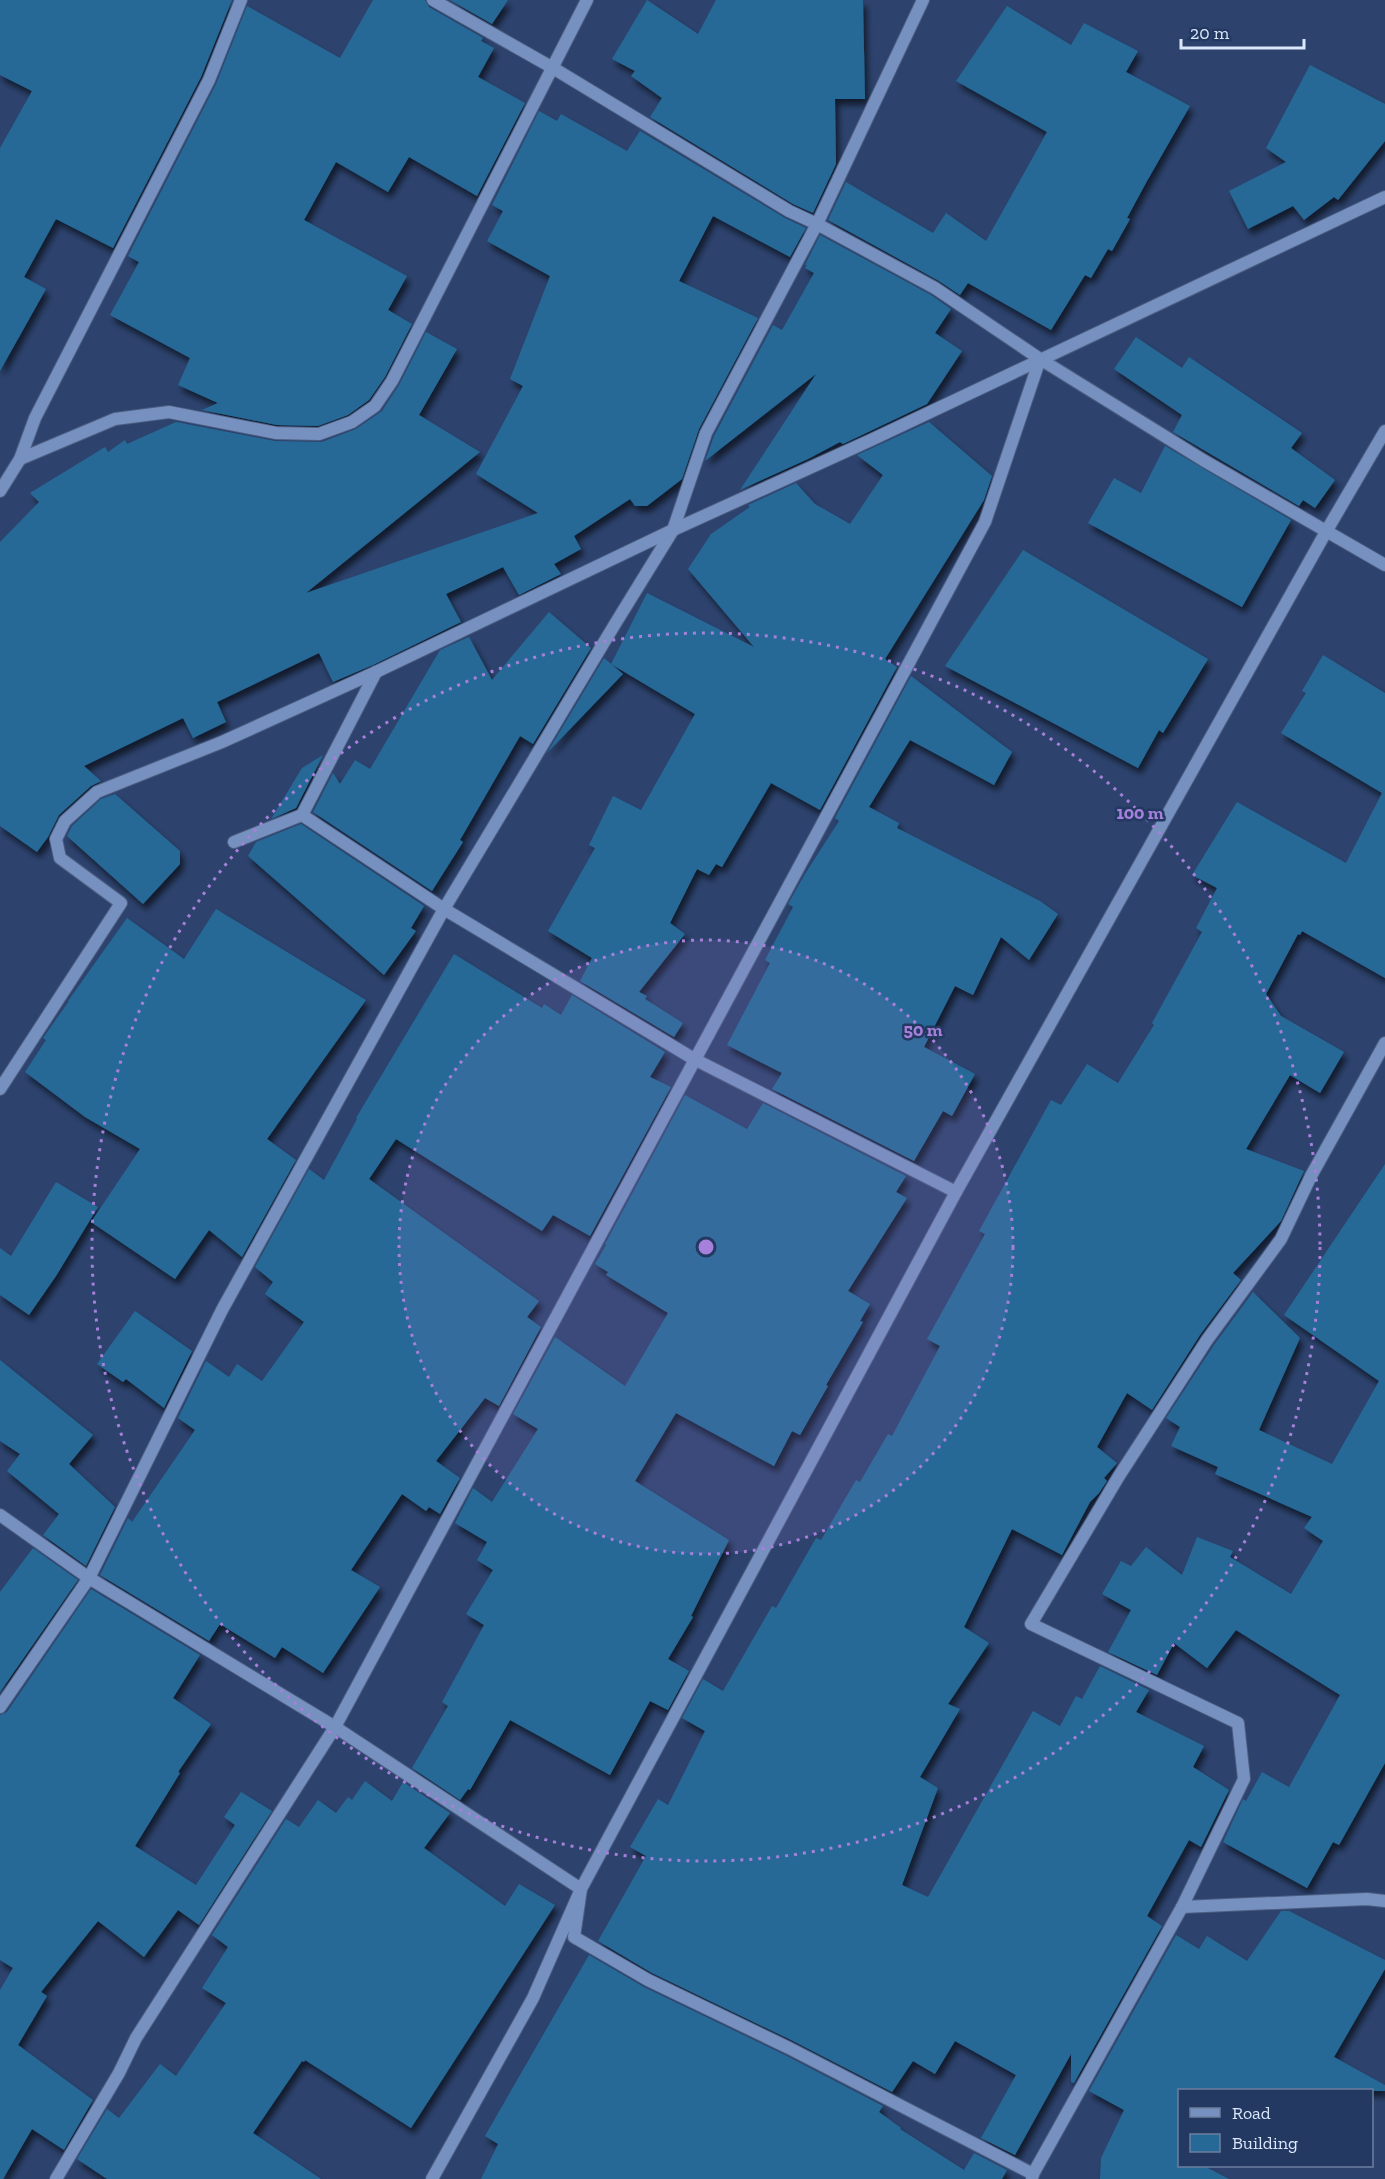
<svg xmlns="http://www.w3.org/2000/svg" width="1385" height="2179" viewBox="0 0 1385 2179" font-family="'Zilla Slab',serif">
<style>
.building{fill:#266996;filter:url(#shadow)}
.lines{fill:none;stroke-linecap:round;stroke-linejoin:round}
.minor-casing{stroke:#4c5e81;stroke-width:14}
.minor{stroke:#7690bf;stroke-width:12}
.ring{fill:none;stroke:#a680da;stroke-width:3;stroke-dasharray:3 6}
.centre{fill:#a680da;stroke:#233962;stroke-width:3}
.ring-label{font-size:18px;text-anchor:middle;font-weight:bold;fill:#a680da;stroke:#233962;stroke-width:5;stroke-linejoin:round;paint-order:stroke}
</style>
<defs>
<filter id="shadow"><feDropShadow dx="3.5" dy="6" stdDeviation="3" flood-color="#0009"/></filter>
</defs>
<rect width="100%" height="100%" fill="#2d436e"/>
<!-- building -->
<g class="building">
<polygon points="0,0 232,0 201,77 113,248 56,219 24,277 46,289 0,371 0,148 32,91 0,75"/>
<polygon points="373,0 425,0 429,7 483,38 481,41 494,48 478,77 525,103 477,196 409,157 388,192 336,162 304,220 407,276 388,310 412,324 385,377 369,400 348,415 318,426 277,425 202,410 218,403 178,385 190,358 110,315 139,262 128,256 216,84 247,6 340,58"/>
<polygon points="450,0 508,0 492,24"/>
<polygon points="647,0 698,34 716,0 863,0 865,99 835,99 836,164 813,213 793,204 650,117 662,98 631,76 635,71 612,59"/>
<polygon points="1007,6 1071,45 1084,23 1138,51 1126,72 1190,106 1147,181 1127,218 1130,219 1112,251 1108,249 1091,278 1085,275 1051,330 968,283 960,295 939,281 828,220 846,182 933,233 946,213 986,241 1047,132 956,81"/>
<polygon points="1310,65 1385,104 1385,141 1338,200 1334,197 1304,220 1293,206 1248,229 1229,191 1286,162 1266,148"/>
<polygon points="539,111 557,121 561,114 627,151 640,131 785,218 806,228 790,257 713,216 679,281 758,318 699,429 682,479 647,506 635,506 630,499 574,536 581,549 554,564 561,574 519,595 503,567 446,594 461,622 373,665 333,682 319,653 217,702 226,722 193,738 183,718 84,766 101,781 91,786 59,815 48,837 37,852 0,826 0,542 39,502 30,493 105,447 108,452 125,440 127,444 176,422 275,441 322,442 356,429 382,411 399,385 426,332 457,349 419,415 480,452 306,593 538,513 476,474 523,386 510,379 550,276 487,241 503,211 492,205"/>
<polygon points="820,235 931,295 951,309 935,333 962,351 927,404 843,444 840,442 808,459 740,490 816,374 705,461 714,436 773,325 782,330 814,273 805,268 807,265 805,265"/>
<polygon points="1136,337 1182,368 1189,357 1302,433 1291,448 1335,480 1315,508 1303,500 1299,506 1173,432 1182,415 1114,369"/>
<polygon points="929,422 992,476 984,500 885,659 897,667 820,810 771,783 722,867 716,864 709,875 697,869 670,923 685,934 639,992 647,996 645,999 683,1023 674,1037 580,981 592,958 548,931 595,848 589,845 613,796 641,810 695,714 611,664 647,593 754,647 688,569 711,534 750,507 748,505 796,483 815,504 850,524 883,475 857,455"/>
<polygon points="1165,446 1291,520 1242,607 1088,523 1114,478 1141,493"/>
<polygon points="1023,550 1208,659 1163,733 1159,730 1138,768 945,666"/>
<polygon points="549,612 591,648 533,744 520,736 460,840 463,842 432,891 313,812 333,773 340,784 355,760 370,769 440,650 469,637 492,680"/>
<polygon points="1323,655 1385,693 1385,978 1302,931 1300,935 1298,934 1266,994 1281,1016 1344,1052 1320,1093 1290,1075 1246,1149 1304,1171 1281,1221 1233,1273 1241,1280 1200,1335 1152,1410 1127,1393 1097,1447 1117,1463 1104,1478 1107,1481 1099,1493 1090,1502 1062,1555 1012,1529 964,1627 989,1643 948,1704 960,1709 920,1777 938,1788 902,1885 928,1897 1033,1711 1060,1726 1076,1696 1082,1699 1100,1666 1149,1690 1136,1712 1204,1746 1193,1767 1229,1790 1201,1847 1189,1840 1147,1916 1162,1926 1074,2083 1071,2082 1071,2054 1015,2155 981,2138 1016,2075 955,2041 935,2074 913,2061 892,2092 793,2041 652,1973 598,1941 646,1856 630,1847 658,1799 668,1805 705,1731 682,1718 703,1679 723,1691 772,1606 776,1608 816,1538 821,1540 856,1480 860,1482 888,1434 892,1436 940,1346 927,1339 985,1234 979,1231 1051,1100 1061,1105 1087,1064 1118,1083 1154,1025 1152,1023 1202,932 1196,928 1217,888 1192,875 1237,802 1346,863 1382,793 1281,733 1306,693 1302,691"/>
<polygon points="604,658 623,674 547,753"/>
<polygon points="911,676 1012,752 994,785 910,740 869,807 899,823 897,828 1040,901 1058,914 1029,960 1001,937 973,995 955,986 924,1047 975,1074 952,1116 943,1111 914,1161 772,1089 782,1073 727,1045 770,963 765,960 793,907 788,904 805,874 839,821 835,818"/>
<polygon points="323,755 296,808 271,819 302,768"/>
<polygon points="115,794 180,851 180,864 143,904 67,836 72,826 101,799"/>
<polygon points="301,824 424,906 411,928 416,931 384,975 248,856 256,842"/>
<polygon points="216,909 366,1000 267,1139 296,1160 242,1257 209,1230 175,1279 91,1222 140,1149 85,1117 25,1072 46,1040 43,1038 69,1001 68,1001 127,918 184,959"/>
<polygon points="454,954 542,1008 544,1004 561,1015 572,995 665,1052 650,1077 671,1087 590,1236 553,1215 542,1231 396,1139 369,1179 539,1301 527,1317 541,1327 499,1406 485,1398 436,1461 460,1478 440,1514 429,1507 426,1511 402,1494 351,1570 380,1587 323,1673 282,1647 275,1658 220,1624 209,1641 100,1575 128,1518 132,1522 195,1430 178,1418 206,1361 229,1377 237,1364 262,1381 304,1322 265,1294 273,1282 255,1267 309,1169 324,1180 357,1119 356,1118"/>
<polygon points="685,1095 747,1129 763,1103 906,1176 896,1192 907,1198 848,1291 870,1304 860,1321 863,1322 826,1385 828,1386 800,1435 792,1431 774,1466 676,1413 635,1481 729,1540 691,1616 693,1617 668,1659 689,1671 668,1710 650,1701 610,1775 510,1720 470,1790 468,1789 460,1800 412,1768 448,1706 442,1702 484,1625 466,1614 493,1570 477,1560 487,1542 455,1523 473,1488 492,1502 538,1429 513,1414 555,1337 625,1386 668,1313 606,1275 608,1272 595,1264 606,1245 605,1244"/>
<polygon points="1385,1164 1385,1763 1339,1845 1333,1842 1307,1888 1223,1842 1243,1799 1246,1801 1262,1772 1289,1787 1340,1695 1236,1630 1207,1668 1174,1643 1157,1675 1108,1652 1131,1610 1102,1594 1121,1561 1131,1566 1146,1547 1182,1575 1197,1537 1233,1551 1230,1557 1291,1594 1323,1541 1304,1528 1312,1517 1215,1474 1218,1467 1171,1446 1180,1427 1166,1418 1214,1345 1253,1292 1300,1338 1259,1430 1332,1464 1379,1381 1284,1315"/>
<polygon points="56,1182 98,1207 56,1276 29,1315 0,1295 0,1248 11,1256"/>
<polygon points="135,1311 192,1351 164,1408 126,1379 123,1382 97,1364"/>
<polygon points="0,1360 93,1435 69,1464 115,1507 86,1566 43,1535 59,1514 7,1471 20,1454 0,1441"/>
<polygon points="33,1548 78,1580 0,1692 0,1592"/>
<polygon points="91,1589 200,1655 173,1698 211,1724 178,1772 180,1773 135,1846 196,1885 235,1825 224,1817 241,1792 272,1811 199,1925 178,1910 144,1957 98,1921 41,1992 47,1996 18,2045 93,2100 64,2150 32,2129 3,2179 0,2179 0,1990 13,1968 0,1960 0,1715 7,1712"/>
<polygon points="365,1781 392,1801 403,1782 450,1813 424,1848 505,1906 519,1884 555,1905 411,2128 305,2060 304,2062 302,2061 253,2133 321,2179 107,2179 77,2159 107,2109 119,2118 160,2064 176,2076 226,2003 202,1988 228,1947 212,1935 286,1819 299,1827 318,1800 336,1813 348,1797 352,1800"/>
<polygon points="1281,1911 1289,1911 1385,1960 1385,1969 1334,2057 1385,2085 1385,2091 1179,2091 1179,2166 1204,2166 1229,2179 1100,2179 1101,2158 1124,2110 1089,2091 1176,1935 1199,1949 1207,1936 1247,1961"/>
<polygon points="589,1955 644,1987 785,2055 883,2106 879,2112 901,2128 900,2129 964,2170 974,2153 1007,2170 1002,2179 481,2179 498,2144 485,2136"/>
</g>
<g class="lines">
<!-- minor casing -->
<g class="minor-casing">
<g id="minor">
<polyline points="433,0 553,68 789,211 817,224 923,0"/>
<polyline points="20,459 115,419 169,412 276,433 319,434 352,422 375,406 392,381 587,0"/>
<polyline points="0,491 20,459 35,418 209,80 241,0"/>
<polyline points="302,815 376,672"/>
<polyline points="234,842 302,815 444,909 694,1059 956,1192"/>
<polyline points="0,1089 121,903 60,858 56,839 65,821 97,792 222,742 376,672 673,530 871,440 1385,197"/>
<polyline points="0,1515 89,1578 335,1727 581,1889 574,1937 648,1980 789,2048 1033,2174"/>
<polyline points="0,1707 89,1578 222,1310 444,909 615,624 673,530 706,433 817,224 935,288 1040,359 1203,460 1385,565"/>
<polyline points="1182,1907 1367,1899 1385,1901"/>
<polyline points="56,2179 119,2073 136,2038 335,1727 985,522 1040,359"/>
<polyline points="432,2179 533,1998 581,1889 956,1192 1327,530 1385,431"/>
<polyline points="1032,2179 1033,2174 1182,1907 1244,1779 1238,1723 1031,1624 1119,1476 1207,1340 1281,1239 1311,1176 1385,1043"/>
</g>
</g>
<!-- minor -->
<use href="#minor" class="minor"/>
</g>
<!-- distance rings -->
<circle cx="706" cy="1247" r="307" fill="#a680da" fill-opacity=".12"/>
<g class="ring">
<circle cx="706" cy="1247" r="307"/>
<circle cx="706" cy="1247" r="614"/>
</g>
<circle cx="706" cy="1247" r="9" class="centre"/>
<g class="ring-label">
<text x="1140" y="819">100 m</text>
<text x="923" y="1036">50 m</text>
</g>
<!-- legend -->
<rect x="1178" y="2089" width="195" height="78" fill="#233962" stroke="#6d7f9f" stroke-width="1.5"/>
<rect x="1190" y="2108" width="30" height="9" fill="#7690bf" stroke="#6d7f9f" stroke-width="1.5"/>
<text x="1232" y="2119" font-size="18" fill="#dbe7fb">Road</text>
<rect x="1190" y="2134" width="30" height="18" fill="#266996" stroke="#6d7f9f" stroke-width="1.5"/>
<text x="1232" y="2149" font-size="18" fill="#dbe7fb">Building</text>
<!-- scale -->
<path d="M1181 39v9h123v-9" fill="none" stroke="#dbe7fb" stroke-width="3"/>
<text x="1190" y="39" font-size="18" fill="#dbe7fb" stroke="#233962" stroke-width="4.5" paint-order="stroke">20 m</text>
</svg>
